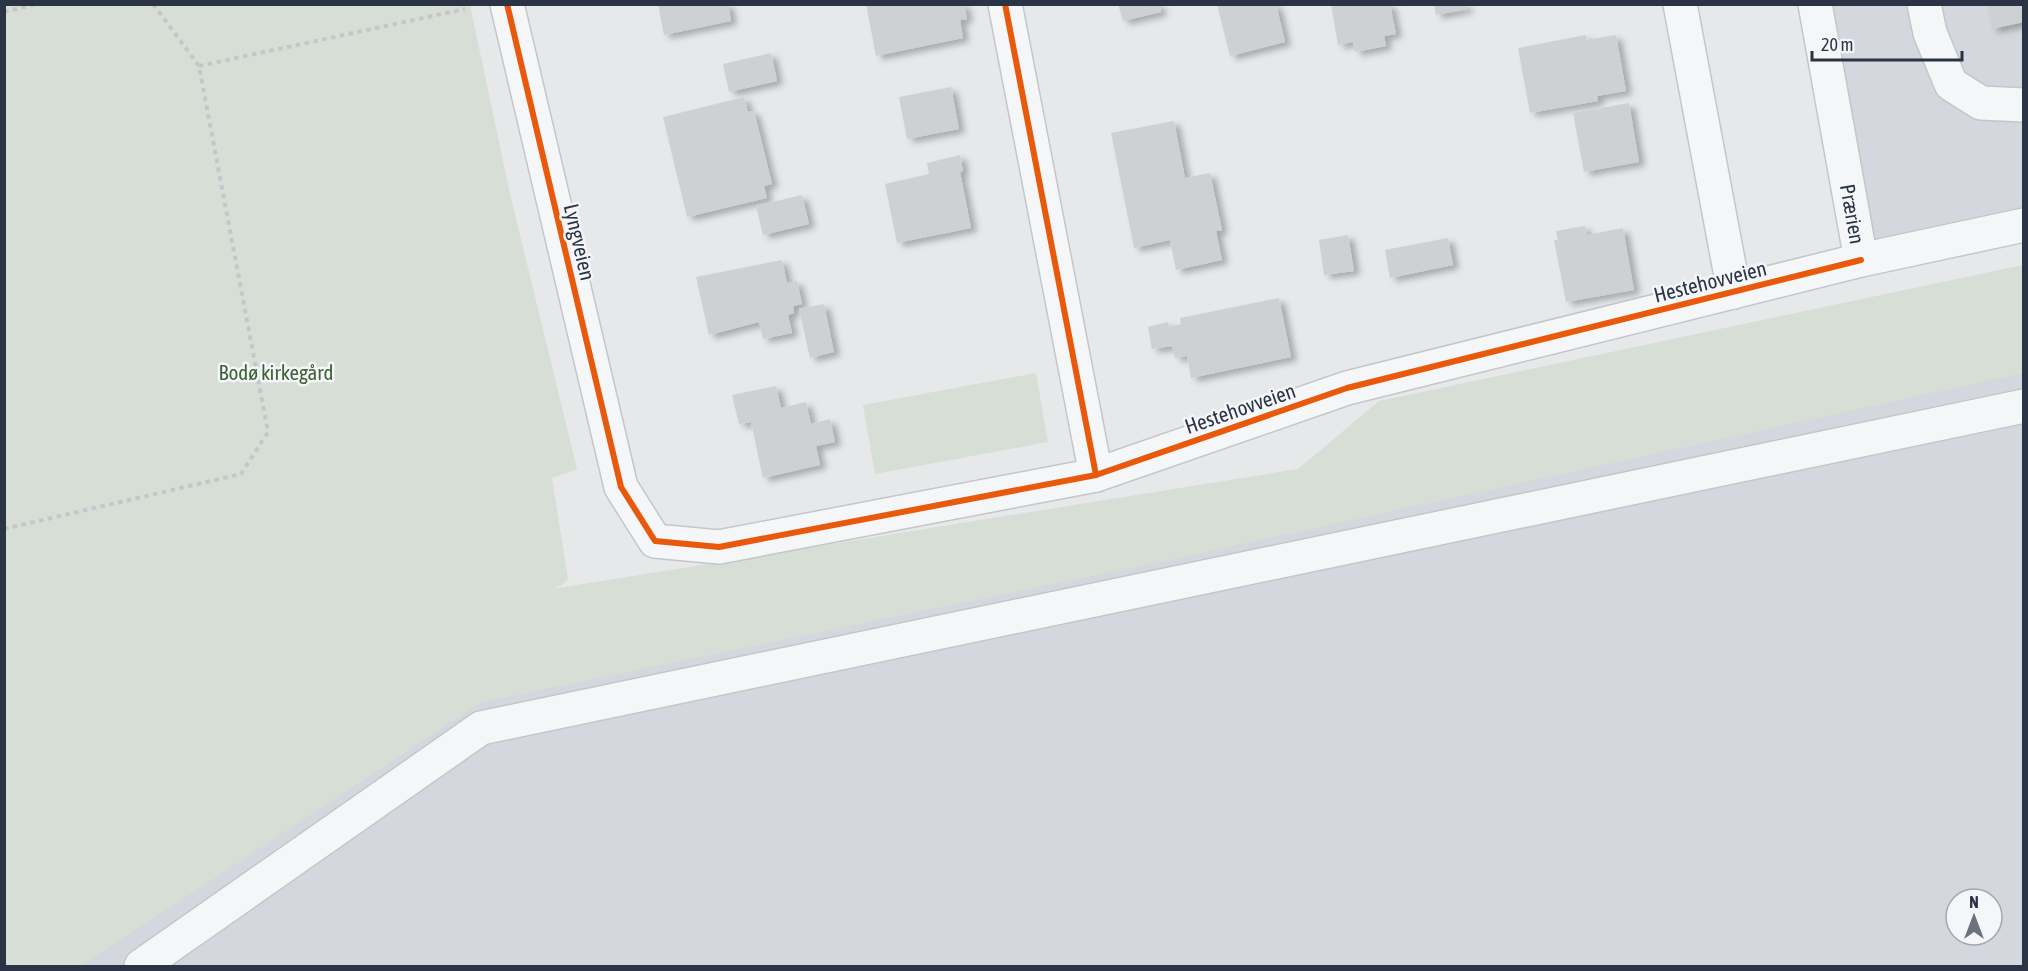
<svg xmlns="http://www.w3.org/2000/svg" width="2028" height="971" viewBox="0 0 2028 971" font-family="'Asap Condensed',sans-serif">
<style>
.built{fill:#d4d7dd;fill-rule:evenodd}
.green{fill:#d6ded6}
.building{fill:#ced0d3;filter:url(#shadow)}
.lines{fill:none;stroke-linecap:round;stroke-linejoin:round}
.minor-casing{stroke:#c4c6c8;stroke-width:36}
.path{stroke:#c5c6ca;stroke-width:4;stroke-dasharray:4.5 4.5;stroke-linecap:butt}
.minor{stroke:#f5f6f7;stroke-width:33}
.cycleway-casing{stroke:#f4f6f9;stroke-width:10}
.cycleway{stroke:#e8590c;stroke-width:6}
.labels{text-anchor:middle;dominant-baseline:central;stroke-width:5;stroke-linejoin:round;paint-order:stroke}
.street-label{font-size:21px;fill:#2b3445;stroke:#f4f6f9}
.park-label{font-size:21px;fill:#3f6138;stroke:#f4f6f9}
</style>
<defs>
<filter id="shadow"><feDropShadow dx="6" dy="4" stdDeviation="3" flood-color="#0004"/></filter>
</defs>
<rect width="100%" height="100%" fill="#e6e8ea"/>
<!-- built -->
<g class="built">
<polygon points="1815,5 2023,5 2023,225 1861,260"/>
<path d="M 2023,316 L 2023,966 L 5,966 L 4,709 L 1298,469 ZM 1956,899 L 1992,899 L 1992,935 L 1956,935 Z"/>
</g>
<!-- green -->
<g class="green">
<polygon points="5,5 470,5 510,194 577,469 552,478 568,579 562,585 552,589 1298,469 1379,401 2023,265 2023,373 1170,560 482,702 81,966 5,966"/>
<polygon points="1036,373 1048,442 875,474 863,405"/>
</g>
<!-- building -->
<g class="building">
<polygon points="658,4 728,4 731,21 664,35"/>
<polygon points="866,4 964,4 967,19 960,20 963,38 876,56"/>
<polygon points="1118,4 1159,4 1161,12 1123,21"/>
<polygon points="1217,4 1276,4 1285,42 1230,56"/>
<polygon points="1331,4 1390,4 1396,34 1384,36 1386,46 1355,52 1353,42 1338,45"/>
<polygon points="1434,4 1466,4 1467,9 1436,15"/>
<polygon points="1987,4 2024,4 2024,22 1992,29"/>
<polygon points="1586,35 1586,40 1616,35 1626,91 1597,96 1598,101 1530,113 1518,48"/>
<polygon points="771,53 777,81 729,92 723,64"/>
<polygon points="951,87 959,129 907,139 899,97"/>
<polygon points="744,97 748,112 754,111 772,184 764,186 767,198 687,217 663,117"/>
<polygon points="1629,103 1639,162 1584,172 1573,113"/>
<polygon points="1174,121 1185,178 1210,173 1222,230 1216,231 1222,260 1176,270 1170,240 1134,248 1111,133"/>
<polygon points="960,155 963,171 960,172 971,228 897,243 885,184 929,174 927,163"/>
<polygon points="802,195 809,224 763,235 756,206"/>
<polygon points="1585,226 1587,235 1623,228 1634,290 1566,302 1554,240 1558,240 1556,231"/>
<polygon points="1348,235 1354,271 1324,275 1319,240"/>
<polygon points="1448,238 1453,265 1390,278 1385,250"/>
<polygon points="782,260 787,283 797,281 802,304 793,306 794,313 788,315 792,333 763,339 759,322 709,335 696,277"/>
<polygon points="1279,298 1291,357 1191,378 1187,356 1175,358 1172,346 1152,349 1148,327 1168,322 1168,327 1181,324 1180,318"/>
<polygon points="824,304 834,352 810,358 799,309"/>
<polygon points="776,386 781,408 806,402 811,424 830,419 835,442 816,446 820,465 763,478 751,422 739,424 732,395"/>
</g>
<g class="lines">
<!-- minor casing -->
<g class="minor-casing">
<g id="minor">
<polyline points="507,4 621,487 655,541 719,547 1096,475"/>
<polyline points="1005,4 1096,475 1347,388 1861,260"/>
<polyline points="1680,4 1734,292"/>
<polyline points="1815,4 1861,260 2024,225"/>
<polyline points="1924,4 1930,33 1951,84 1981,103 2024,105"/>
<polyline points="141,966 481,728 2024,406"/>
</g>
</g>
<!-- path -->
<g class="path">
<polyline points="4,12 36,4"/>
<polyline points="199,66 465,9"/>
<polyline points="4,529 241,474 268,432 199,66 153,4"/>
</g>
<!-- minor -->
<use href="#minor" class="minor"/>
<!-- cycleway casing -->
<g class="cycleway-casing">
<g id="cycleway">
<polyline points="507,4 621,487 655,541 719,547 1096,475"/>
<polyline points="1005,4 1096,475 1347,388 1861,260"/>
</g>
</g>
<!-- cycleway -->
<use href="#cycleway" class="cycleway"/>
</g>
<g class="labels">
<!-- street labels -->
<g class="street-label">
<text transform="translate(1853 214) rotate(80)">Prærien</text>
<text transform="translate(580 242) rotate(77)">Lyngveien</text>
<text transform="translate(1710 281) rotate(-14)">Hestehovveien</text>
<text transform="translate(1240 408) rotate(-19)">Hestehovveien</text>
</g>
<!-- park labels -->
<g class="park-label">
<text x="276" y="372">Bodø kirkegård</text>
</g>
</g>
<!-- border -->
<rect width="2028" height="971" fill="none" stroke="#2b3445" stroke-width="12"/>
<!-- north arrow -->
<g transform="translate(1974 917)"><circle r="28" fill="#f4f6f9" stroke="#a4a8b1" stroke-width="1.5"/>
<path d="M0-4.5L10 22L0 15L-10 22Z" fill="#6c737f"/>
<text y="-9" font-size="16" font-weight="bold" text-anchor="middle" fill="#2b3445">N</text>
</g>
<!-- scale -->
<path d="M1812 51v9h150v-9" fill="none" stroke="#2b3445" stroke-width="3"/>
<text x="1821" y="51" font-size="18" fill="#2b3445" stroke="#f4f6f9" stroke-width="4.5" paint-order="stroke">20 m</text>
</svg>
